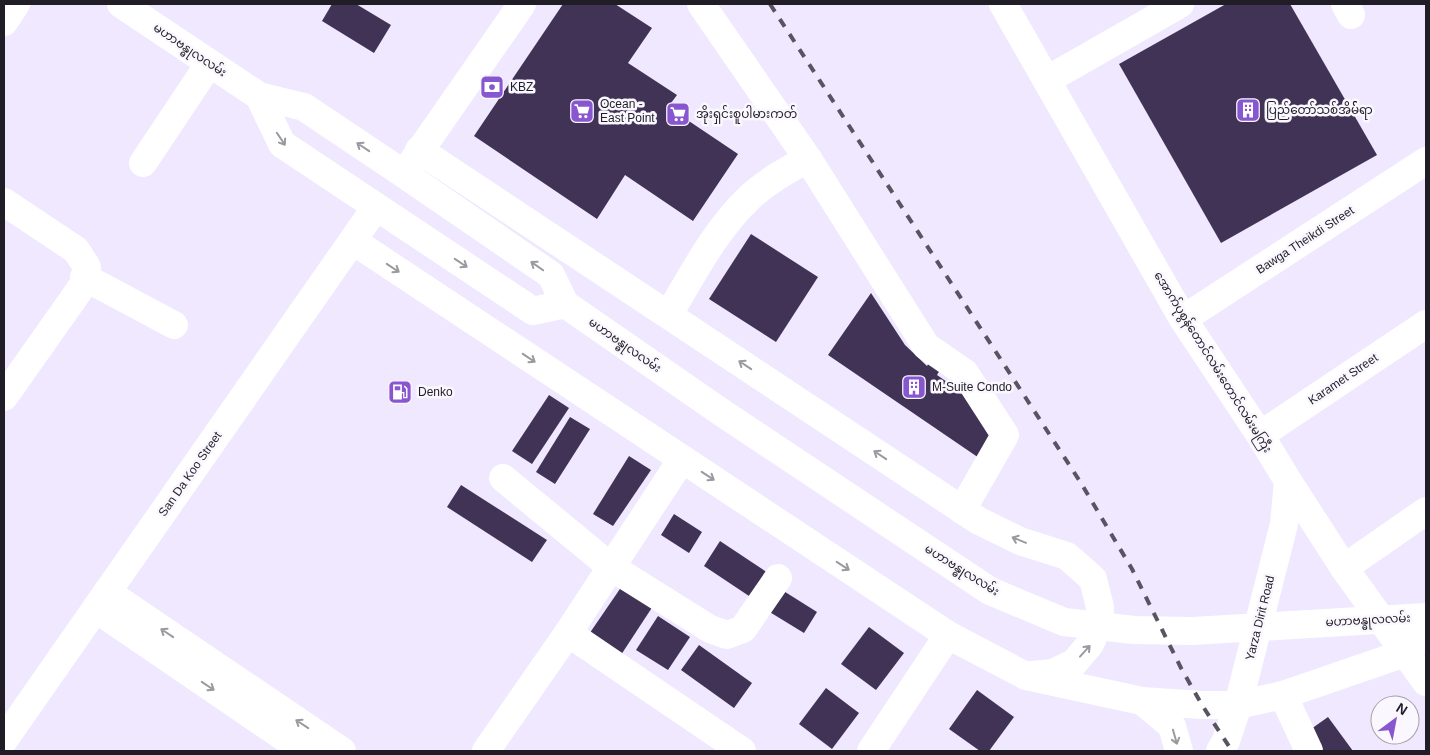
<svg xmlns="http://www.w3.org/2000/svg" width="1430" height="755" viewBox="0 0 1430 755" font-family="Helvetica,'Noto Sans Myanmar',sans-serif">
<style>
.building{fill:#403355}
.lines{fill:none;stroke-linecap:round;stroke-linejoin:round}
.minor{stroke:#fff;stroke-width:28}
.major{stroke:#fff;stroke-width:28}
.rail{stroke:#585461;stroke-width:4;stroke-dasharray:9 9;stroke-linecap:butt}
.oneway{stroke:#9b999e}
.labels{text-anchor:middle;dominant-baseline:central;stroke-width:5;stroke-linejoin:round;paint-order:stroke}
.street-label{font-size:12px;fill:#201d27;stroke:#faf8fe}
.poi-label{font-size:12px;fill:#201d27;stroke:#faf8fe;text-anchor:start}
</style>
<rect width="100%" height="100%" fill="#efe8fe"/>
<!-- building -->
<g class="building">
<polygon points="332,4 356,4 391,25 374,53 322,21"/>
<polygon points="563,4 615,4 652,28 628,63 677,95 668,107 738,154 693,221 625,175 597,219 474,136"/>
<polygon points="1226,4 1290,4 1377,155 1221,243 1119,64"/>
<polygon points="751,234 818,277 776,342 709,299"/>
<polygon points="871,293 905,345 927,366 935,354 944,363 937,375 970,398 995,435 982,460 828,355"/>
<polygon points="549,395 569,408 532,464 512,451"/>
<polygon points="570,417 590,429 555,484 536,472"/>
<polygon points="629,456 651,470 613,526 593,514"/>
<polygon points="461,485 547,540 532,562 447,507"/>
<polygon points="674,514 702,532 689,553 661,535"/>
<polygon points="720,541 774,577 758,602 704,566"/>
<polygon points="624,583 655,603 617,661 585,640"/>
<polygon points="782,590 817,612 804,633 768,611"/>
<polygon points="658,616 690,637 668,670 636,650"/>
<polygon points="869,627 904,653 876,690 841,664"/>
<polygon points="699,645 752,683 734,708 681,670"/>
<polygon points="826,688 859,713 832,749 799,724"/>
<polygon points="977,690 1014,717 989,751 980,751 949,729"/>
<polygon points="1328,717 1353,751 1316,751 1304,734"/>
</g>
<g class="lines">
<!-- minor -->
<g class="minor">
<polyline points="701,4 808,159 926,346 965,373 1005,435 962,510"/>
<polyline points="1345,4 1351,15"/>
<polyline points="4,22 16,4"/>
<polyline points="1047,80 1180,4"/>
<polyline points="419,150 979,521 1020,541 1067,556 1093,579 1100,607 1099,625 1090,644 1074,663 1053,673 1032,675"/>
<polyline points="143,163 209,64"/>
<polyline points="410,165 522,4"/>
<polyline points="4,202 76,250 87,267 83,285 4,397"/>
<polyline points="353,241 948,635 1026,676 1142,701 1202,705 1238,705 1283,695 1405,653 1426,636"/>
<polyline points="84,277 174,325"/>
<path d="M 669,314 C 693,274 715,230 750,197 C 767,181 788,170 808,159"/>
<polyline points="1183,319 1426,161"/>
<polyline points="1260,435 1426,324"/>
<polyline points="503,478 611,567 710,629 727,635 743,629 778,578"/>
<polyline points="1288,481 1344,568 1426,682"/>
<polyline points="1344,568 1426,511"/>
<polyline points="107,592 342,751"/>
<polyline points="96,609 304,751"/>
<polyline points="568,633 682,459"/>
<polyline points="1283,695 1309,751"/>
<polyline points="1142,701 1172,726 1179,751"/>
<polyline points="486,751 568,633 742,751"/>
<polyline points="871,751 948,635"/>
</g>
<!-- major -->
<g class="major">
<polyline points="121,4 259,96 304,107 404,174 551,275 565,304 721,412 990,591 1064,622 1134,630 1193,631 1426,617"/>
<polyline points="1003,4 1183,319 1260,435 1288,481 1284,524 1238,705 1226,741 1220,751"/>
<polyline points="259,96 282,144 533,311 565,304"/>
<polyline points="4,740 376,207"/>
</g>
<!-- rail -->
<polyline class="rail" points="770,4 1081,483 1132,569 1181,668 1202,705 1232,751"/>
</g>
<!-- one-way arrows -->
<defs><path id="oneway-shaft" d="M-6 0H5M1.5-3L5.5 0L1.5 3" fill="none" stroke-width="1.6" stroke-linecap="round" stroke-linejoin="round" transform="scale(1.25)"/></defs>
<g class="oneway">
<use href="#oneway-shaft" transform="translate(281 139) rotate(56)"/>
<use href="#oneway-shaft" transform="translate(363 147) rotate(-146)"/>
<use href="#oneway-shaft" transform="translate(461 263) rotate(34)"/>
<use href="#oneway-shaft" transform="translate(537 266) rotate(-145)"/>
<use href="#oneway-shaft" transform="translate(393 268) rotate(34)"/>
<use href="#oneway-shaft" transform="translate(529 358) rotate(34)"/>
<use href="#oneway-shaft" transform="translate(745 365) rotate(-146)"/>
<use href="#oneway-shaft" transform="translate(880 455) rotate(-146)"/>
<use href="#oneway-shaft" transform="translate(708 476) rotate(33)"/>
<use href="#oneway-shaft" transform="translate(1019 540) rotate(-158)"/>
<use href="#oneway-shaft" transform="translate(843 566) rotate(33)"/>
<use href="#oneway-shaft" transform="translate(167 633) rotate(-146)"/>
<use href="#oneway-shaft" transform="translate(1085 651) rotate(-48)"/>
<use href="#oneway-shaft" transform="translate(208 686) rotate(34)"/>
<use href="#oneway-shaft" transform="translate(302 724) rotate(-146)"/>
<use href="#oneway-shaft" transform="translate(1175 737) rotate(74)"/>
</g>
<!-- icons -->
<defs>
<g id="bank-square" transform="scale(1.25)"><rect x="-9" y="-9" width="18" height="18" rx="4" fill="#8856ce" stroke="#faf8fe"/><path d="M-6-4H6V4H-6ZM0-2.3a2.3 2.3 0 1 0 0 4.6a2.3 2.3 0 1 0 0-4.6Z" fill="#fff"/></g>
<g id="building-square" transform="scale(1.25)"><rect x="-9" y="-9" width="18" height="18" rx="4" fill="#8856ce" stroke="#faf8fe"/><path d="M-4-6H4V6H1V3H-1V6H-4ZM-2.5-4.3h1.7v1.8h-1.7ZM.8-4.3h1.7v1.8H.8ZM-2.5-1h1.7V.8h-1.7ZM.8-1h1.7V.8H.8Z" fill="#fff"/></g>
<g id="supermarket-square" transform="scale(1.25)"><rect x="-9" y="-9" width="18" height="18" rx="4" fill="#8856ce" stroke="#faf8fe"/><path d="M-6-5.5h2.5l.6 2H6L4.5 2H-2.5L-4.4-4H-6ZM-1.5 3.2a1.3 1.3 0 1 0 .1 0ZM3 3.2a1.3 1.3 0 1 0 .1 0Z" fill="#fff"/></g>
<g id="fuel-square" transform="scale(1.25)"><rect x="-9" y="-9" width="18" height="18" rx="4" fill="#8856ce" stroke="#faf8fe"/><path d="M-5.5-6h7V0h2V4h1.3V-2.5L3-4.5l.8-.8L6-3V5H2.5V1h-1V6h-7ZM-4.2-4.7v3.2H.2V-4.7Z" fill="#fff"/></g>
</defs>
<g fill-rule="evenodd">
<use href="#bank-square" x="492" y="87"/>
<use href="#building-square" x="1248" y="110"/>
<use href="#supermarket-square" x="582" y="111"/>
<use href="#supermarket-square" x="678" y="114"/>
<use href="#building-square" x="914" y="387"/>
<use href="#fuel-square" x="400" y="392"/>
</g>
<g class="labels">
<!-- street labels -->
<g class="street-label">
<text transform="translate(190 50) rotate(34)">မဟာဗန္ဓုလလမ်း</text>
<text transform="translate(1305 240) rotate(-33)">Bawga Theikdi Street</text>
<text transform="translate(625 345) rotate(35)">မဟာဗန္ဓုလလမ်း</text>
<text transform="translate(1213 362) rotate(58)">အောက်ပုစွန်တောင်လမ်းတောင်လမ်းမကြီး</text>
<text transform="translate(1343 379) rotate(-34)">Karamet Street</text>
<text transform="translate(190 474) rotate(-55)">San Da Koo Street</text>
<text transform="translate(962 570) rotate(32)">မဟာဗန္ဓုလလမ်း</text>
<text transform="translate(1260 618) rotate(-76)">Yarza Dirit Road</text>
<text transform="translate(1368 620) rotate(-3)">မဟာဗန္ဓုလလမ်း</text>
</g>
<!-- poi labels -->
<g class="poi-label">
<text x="510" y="87">KBZ</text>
<text x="600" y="104">Ocean -<tspan x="600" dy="14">East Point</tspan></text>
<text x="1266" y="110">ပြည်တော်သစ်အိမ််ရာ</text>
<text x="696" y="114">အိုးရှင်းစူပါမားကတ်</text>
<text x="932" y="387">M-Suite Condo</text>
<text x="418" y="392">Denko</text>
</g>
</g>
<!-- border -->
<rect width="1430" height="755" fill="none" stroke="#201d27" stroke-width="10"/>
<!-- north arrow -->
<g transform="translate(1395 720) rotate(32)"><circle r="24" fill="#faf8fe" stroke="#a3a0a8"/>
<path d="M0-4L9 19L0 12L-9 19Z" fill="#8856ce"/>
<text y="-8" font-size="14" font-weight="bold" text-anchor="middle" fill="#201d27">N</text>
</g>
</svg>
